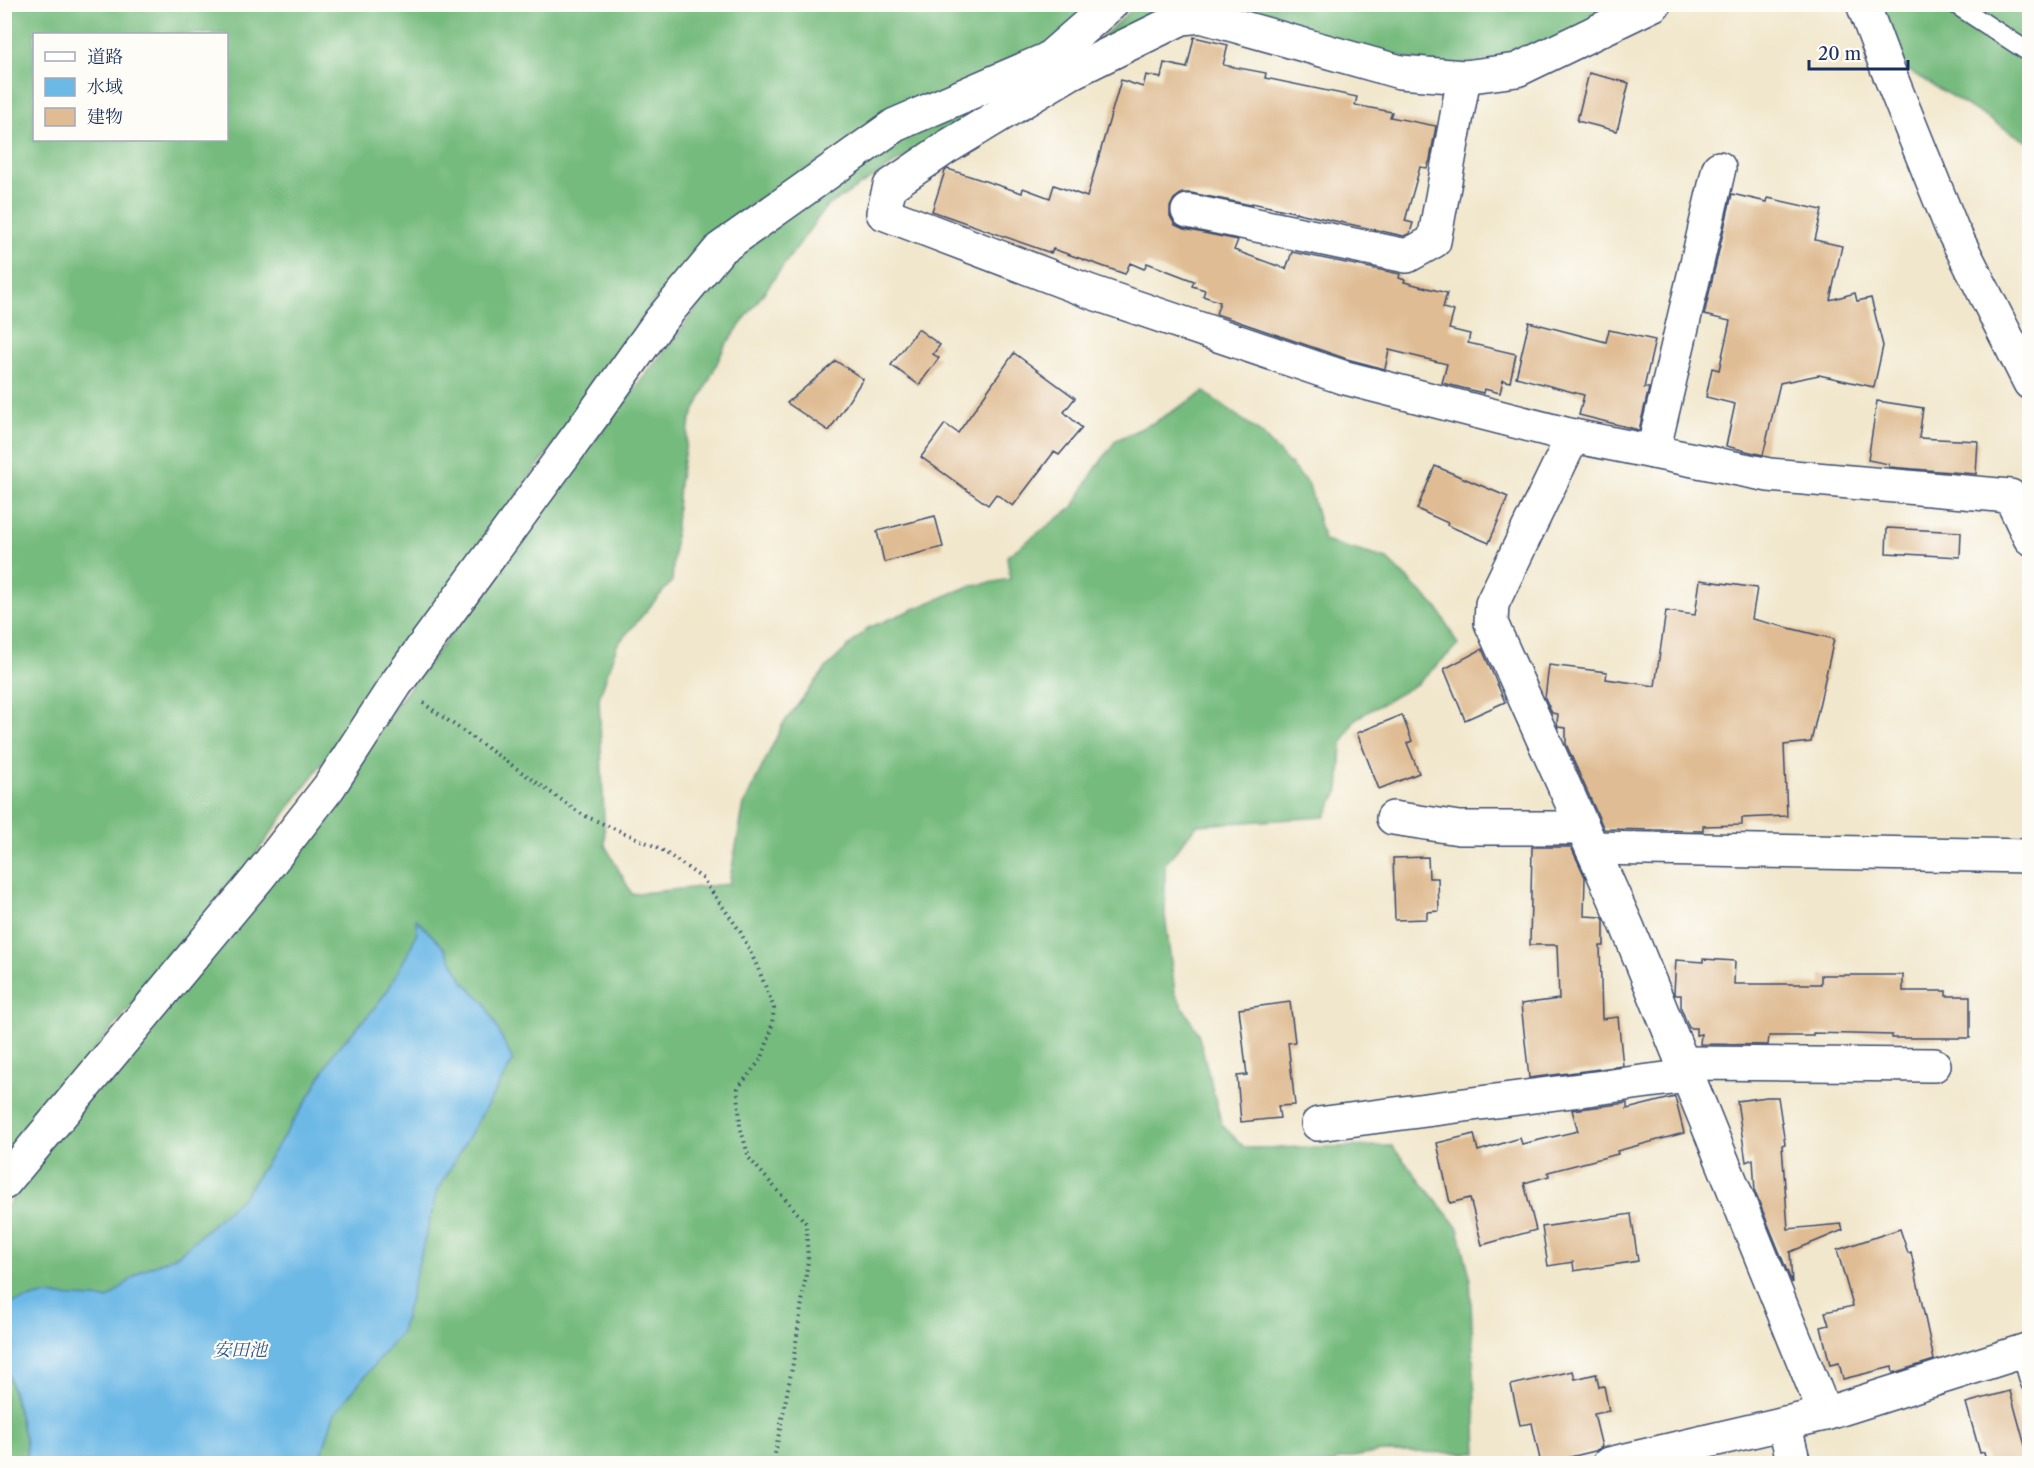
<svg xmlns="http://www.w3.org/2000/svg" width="2034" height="1468" viewBox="0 0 2034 1468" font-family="'Libre Caslon Text','Noto Serif JP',serif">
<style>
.forest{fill:#76bb7e;stroke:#48756e;stroke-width:1.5;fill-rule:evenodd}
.water{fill:#6db9e6;stroke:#4474a2;stroke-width:1.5}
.building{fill:#dfbc93}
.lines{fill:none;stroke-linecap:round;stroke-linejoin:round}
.lane-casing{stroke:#3b4b6e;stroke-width:21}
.street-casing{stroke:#3b4b6e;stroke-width:36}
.secondary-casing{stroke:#3b4b6e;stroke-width:36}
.path{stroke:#3b4b6e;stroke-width:4;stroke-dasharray:1.5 4.5;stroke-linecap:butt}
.lane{stroke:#fff;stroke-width:18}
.street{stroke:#fff;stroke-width:33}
.secondary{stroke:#fff;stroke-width:33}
.labels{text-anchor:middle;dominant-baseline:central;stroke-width:4.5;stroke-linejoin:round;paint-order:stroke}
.water-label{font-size:18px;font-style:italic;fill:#345887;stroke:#fdfcf7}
</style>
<rect width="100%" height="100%" fill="#fdfcf7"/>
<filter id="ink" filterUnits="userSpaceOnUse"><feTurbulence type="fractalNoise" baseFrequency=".0167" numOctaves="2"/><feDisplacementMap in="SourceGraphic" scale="12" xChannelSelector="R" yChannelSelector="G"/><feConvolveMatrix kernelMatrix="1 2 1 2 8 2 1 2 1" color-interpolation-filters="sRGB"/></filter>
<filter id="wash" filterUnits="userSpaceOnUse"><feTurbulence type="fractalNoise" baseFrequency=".008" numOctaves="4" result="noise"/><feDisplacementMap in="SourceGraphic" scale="24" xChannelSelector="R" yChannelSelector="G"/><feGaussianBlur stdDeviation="1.35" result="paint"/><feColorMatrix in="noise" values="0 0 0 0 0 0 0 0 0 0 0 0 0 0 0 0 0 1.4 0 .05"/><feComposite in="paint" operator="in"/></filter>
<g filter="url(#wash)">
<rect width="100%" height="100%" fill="#f1e7cc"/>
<!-- forest -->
<g class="forest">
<path d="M 5,5 L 1093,5 L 1042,53 L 899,111 L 748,206 L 712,237 L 659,295 L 577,412 L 247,866 L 5,1158 ZM 34,34 L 226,34 L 226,140 L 34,140 Z"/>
<polygon points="1137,5 1637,5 1552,47 1446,68 1197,6 1095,43"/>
<polygon points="1877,5 2029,5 2029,143 1896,63"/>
<polygon points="1008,98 933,139 826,207 725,346 690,421 679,483 672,581 617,645 599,698 605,845 632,894 729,884 744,804 783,724 827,667 868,628 967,587 1010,579 1007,556 1073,507 1094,471 1116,440 1155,422 1204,392 1261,433 1309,485 1324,541 1387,559 1439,610 1458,645 1417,684 1355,719 1342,743 1339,790 1325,817 1197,825 1165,864 1165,915 1175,993 1198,1033 1222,1125 1245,1148 1392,1146 1458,1228 1470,1276 1477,1453 1382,1452 1336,1460 1335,1464 319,1463 334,1414 401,1332 437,1191 513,1061 485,1003 464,982 445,949 417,920 417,932 410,949 388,990 368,1016 335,1051 308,1099 245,1195 178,1255 141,1271 108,1299 43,1295 5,1305 5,1210 42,1153 427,666 610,420 680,331 738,250 880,148 984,100"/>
<polygon points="4,1361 25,1438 28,1463 5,1463"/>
</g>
<!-- water -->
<polygon class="water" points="416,919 445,949 464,982 485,1003 513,1061 437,1191 401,1332 334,1414 319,1463 28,1463 25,1438 5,1361 5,1305 43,1295 108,1299 141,1271 178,1255 245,1195 308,1099 335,1051 368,1016 388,990 410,949 417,932"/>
<g id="blocks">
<!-- building -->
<g class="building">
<polygon points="1194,37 1228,45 1223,65 1266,73 1265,78 1357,97 1355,105 1392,112 1390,117 1436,126 1430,160 1427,168 1420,167 1405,221 1413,223 1410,233 1404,236 1252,203 1251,205 1191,193 1182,193 1174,199 1170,207 1170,216 1175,225 1184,229 1238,240 1234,250 1286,269 1292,252 1400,274 1399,278 1405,280 1404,282 1447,293 1443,308 1454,311 1449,329 1470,334 1468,343 1516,354 1510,382 1503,380 1500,393 1484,389 1483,393 1442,383 1447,364 1389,350 1385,369 1347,359 1216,314 1220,302 1203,296 1205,290 1192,286 1194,281 1147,263 1144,269 1130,263 1125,274 1053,249 1051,253 932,211 945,171 948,169 1022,193 1023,188 1050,198 1054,185 1087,197 1121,80 1143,87 1146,75 1161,78 1164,63 1187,68"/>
<polygon points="1589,73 1629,83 1617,131 1577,121"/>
<polygon points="1732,194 1767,202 1768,198 1822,210 1815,240 1842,246 1830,300 1855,293 1857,301 1871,298 1883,346 1874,387 1819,375 1780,383 1763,455 1726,446 1735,404 1706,397 1712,368 1719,370 1730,321 1704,315"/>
<polygon points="1529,322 1606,342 1609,330 1655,340 1644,388 1649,388 1639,430 1579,415 1584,395 1516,377"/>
<polygon points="918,329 940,345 933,354 939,358 919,385 891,365"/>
<polygon points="1014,353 1075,398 1064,412 1082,428 1059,455 1054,452 1013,506 996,494 988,505 921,457 945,424 958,433"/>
<polygon points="836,361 863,379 829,431 787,403"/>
<polygon points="1877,401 1923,408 1919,438 1978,441 1976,474 1889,467 1889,464 1868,460"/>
<polygon points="1435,466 1508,497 1489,543 1447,525 1448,523 1417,509"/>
<polygon points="935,516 943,547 884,562 877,531"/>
<polygon points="1887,528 1961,532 1960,557 1886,553"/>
<polygon points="1700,580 1757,588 1752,619 1834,639 1811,742 1784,745 1787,816 1742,818 1742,825 1703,826 1703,831 1604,829 1566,744 1566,728 1558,727 1557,723 1558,714 1552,713 1545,698 1549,665 1607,672 1606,679 1655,686 1666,611 1695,615"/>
<polygon points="1482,649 1505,702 1465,720 1444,669"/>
<polygon points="1402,715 1412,741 1407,743 1419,773 1379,789 1357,733"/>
<polygon points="1532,847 1571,847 1585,877 1584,916 1602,917 1604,920 1604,946 1600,946 1602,1019 1618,1017 1623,1066 1529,1078 1521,1004 1559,999 1557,945 1530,945"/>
<polygon points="1428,857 1429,878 1438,878 1439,911 1427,912 1427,919 1395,920 1393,858"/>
<polygon points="1703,959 1735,961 1734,984 1821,984 1821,975 1903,975 1903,991 1946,991 1946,996 1970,996 1970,1038 1892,1038 1892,1035 1813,1033 1813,1036 1769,1036 1768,1045 1700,1044 1701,1034 1696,1035 1696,1028 1689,1028 1681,1008 1681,995 1675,995 1674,992 1676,960 1703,962"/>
<polygon points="1290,1002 1295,1042 1288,1043 1295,1105 1278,1106 1280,1118 1241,1122 1237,1076 1247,1075 1239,1009"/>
<polygon points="1675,1097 1684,1133 1617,1151 1618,1154 1548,1172 1549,1176 1524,1183 1536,1230 1482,1245 1470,1198 1450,1203 1437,1143 1474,1134 1478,1151 1520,1138 1522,1144 1578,1131 1572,1110 1627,1103 1627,1109"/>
<polygon points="1767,1097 1778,1097 1785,1144 1782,1145 1788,1229 1841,1224 1843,1230 1790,1252 1792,1283 1755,1192 1753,1159 1746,1162 1737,1101"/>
<polygon points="1631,1214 1638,1261 1574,1271 1573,1262 1548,1266 1542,1227"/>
<polygon points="1900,1229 1908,1253 1911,1252 1934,1360 1893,1373 1892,1367 1843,1379 1839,1363 1830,1365 1821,1327 1829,1325 1825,1312 1853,1306 1837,1250"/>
<polygon points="1573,1371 1575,1379 1596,1374 1599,1387 1604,1386 1609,1411 1594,1414 1602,1447 1595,1451 1541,1464 1532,1423 1520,1425 1511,1385"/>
<polygon points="2010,1391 2030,1464 1987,1464 1984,1452 1980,1453 1966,1403"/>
</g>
</g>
</g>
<g filter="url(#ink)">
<use href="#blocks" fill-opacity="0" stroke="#3b4b6e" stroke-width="1.5"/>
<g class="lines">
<!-- lane casing -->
<g class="lane-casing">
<g id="lane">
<polyline points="1955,4 2030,53"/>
<polyline points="2021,1352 2030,1383"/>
</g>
</g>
<!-- street casing -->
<g class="street-casing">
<g id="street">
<polyline points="1654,4 1517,70 1464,77 1400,72 1201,16 1182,18 1070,73 947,147 890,186 883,213 1091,292 1342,377 1573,436 1769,475 2010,496 2030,538"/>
<polyline points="1188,211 1407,256 1434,241 1464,77"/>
<polyline points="1573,436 1492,604 1491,623 1627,926 1825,1414"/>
<polyline points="1653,452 1719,168"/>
<polyline points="1393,818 1459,828 1583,828"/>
<polyline points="1592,848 2030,856"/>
<polyline points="1683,1063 1934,1065"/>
<polyline points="1318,1124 1688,1076"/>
<polyline points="4,1183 258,878 329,787 396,684 591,418 660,321 720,249 895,125 1048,59 1111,4"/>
<polyline points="1784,1423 1794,1464"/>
<polyline points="1609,1464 1825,1414 2030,1349"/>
</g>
</g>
<!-- secondary casing -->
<g class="secondary-casing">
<polyline id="secondary" points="1863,4 1887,68 1952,229 2030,383"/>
</g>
<!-- path -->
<polyline class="path" points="423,703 583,815 659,848 702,878 740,931 758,968 774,1008 771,1031 762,1058 738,1088 740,1126 749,1158 806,1223 808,1261 793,1363 773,1464"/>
<!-- lane -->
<use href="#lane" class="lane"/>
<!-- street -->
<use href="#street" class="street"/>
<!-- secondary -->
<use href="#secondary" class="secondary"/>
</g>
</g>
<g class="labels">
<!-- water labels -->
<g class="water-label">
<text x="240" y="1350">安田池</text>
</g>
</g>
<!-- margin -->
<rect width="2034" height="1468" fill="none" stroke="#fdfcf7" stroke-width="24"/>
<!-- legend -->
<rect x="33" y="33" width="195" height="108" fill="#fdfcf7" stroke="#a3aaba" stroke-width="1.5"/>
<rect x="45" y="52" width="30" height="9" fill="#ffffff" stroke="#a3aaba" stroke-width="1.5"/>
<text x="87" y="63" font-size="18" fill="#1b2f5e">道路</text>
<rect x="45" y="78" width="30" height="18" fill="#6db9e6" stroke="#a3aaba" stroke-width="1.5"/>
<text x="87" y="93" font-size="18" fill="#1b2f5e">水域</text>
<rect x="45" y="108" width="30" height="18" fill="#dfbc93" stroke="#a3aaba" stroke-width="1.5"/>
<text x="87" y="123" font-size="18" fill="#1b2f5e">建物</text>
<!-- scale -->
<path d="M1809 60v9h99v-9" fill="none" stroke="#1b2f5e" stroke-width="3"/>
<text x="1818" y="60" font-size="18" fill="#1b2f5e" stroke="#fdfcf7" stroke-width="4.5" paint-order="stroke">20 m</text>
</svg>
